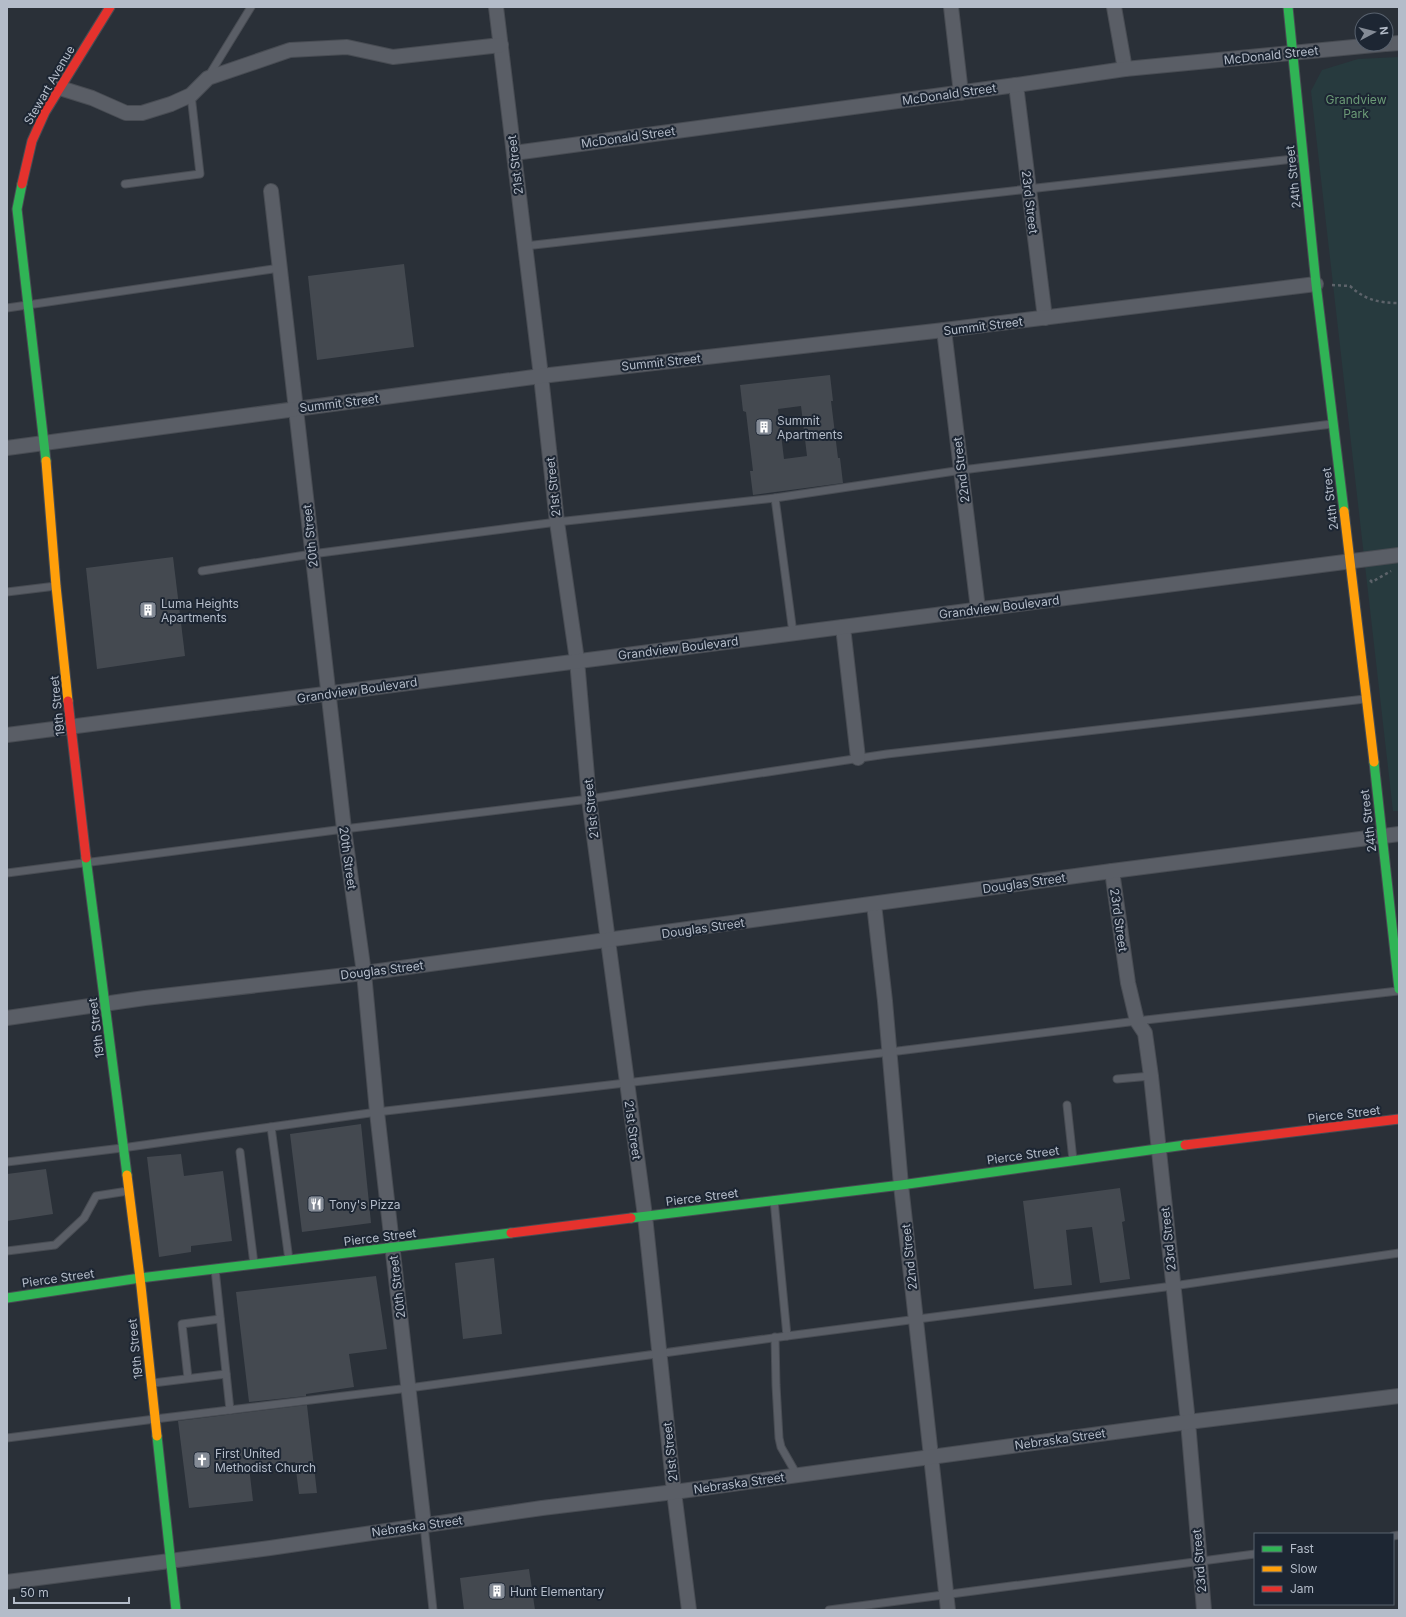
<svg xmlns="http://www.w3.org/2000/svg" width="1406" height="1617" viewBox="0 0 1406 1617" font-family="Inter,sans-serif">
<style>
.green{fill:#273a3e}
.building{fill:#444950;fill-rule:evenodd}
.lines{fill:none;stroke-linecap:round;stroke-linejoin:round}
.lane-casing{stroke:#484c53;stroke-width:9}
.street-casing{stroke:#484c53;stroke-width:16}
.fast-casing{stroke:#484c53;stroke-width:11}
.slow-casing{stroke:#484c53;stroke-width:11}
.jam-casing{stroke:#484c53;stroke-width:11}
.path{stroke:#5d636a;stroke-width:2.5;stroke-dasharray:3 3;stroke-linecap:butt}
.lane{stroke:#5a5e66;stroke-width:7}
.street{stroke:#5a5e66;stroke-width:14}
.fast{stroke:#30b455;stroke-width:9}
.slow{stroke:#ff9f0a;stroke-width:9}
.jam{stroke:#e5322d;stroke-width:9}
.labels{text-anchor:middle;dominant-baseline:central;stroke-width:4;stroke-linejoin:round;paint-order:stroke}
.street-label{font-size:12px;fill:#b4bcc9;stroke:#1d2633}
.park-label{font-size:12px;fill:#6b9a76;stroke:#1d2633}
.poi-label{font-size:12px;fill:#b4bcc9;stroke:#1d2633;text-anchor:start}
</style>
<rect width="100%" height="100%" fill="#2a3038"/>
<!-- green -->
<polygon class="green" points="1399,57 1399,811 1393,811 1311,91 1322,70 1358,59"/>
<!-- building -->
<g class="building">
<polygon points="404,264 414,347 317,360 308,276"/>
<path d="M 830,375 L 833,401 L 831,401 L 838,458 L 840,458 L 843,483 L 753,495 L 750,471 L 753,471 L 746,412 L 743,411 L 740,385 ZM 801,406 L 807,456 L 784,459 L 778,409 Z"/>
<polygon points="173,557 185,656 97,669 86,568"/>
<polygon points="361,1124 371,1223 302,1232 290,1134"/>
<polygon points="181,1154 184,1176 223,1171 232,1241 191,1246 191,1252 159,1257 147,1157"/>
<polygon points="46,1169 53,1214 7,1221 7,1174"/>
<polygon points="1120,1188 1125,1221 1122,1222 1130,1279 1100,1283 1092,1227 1066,1230 1072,1285 1034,1289 1023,1201"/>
<polygon points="494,1258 502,1334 463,1339 455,1263"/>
<polygon points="376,1276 387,1349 349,1354 354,1387 306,1394 306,1396 249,1402 236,1292"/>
<polygon points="307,1405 317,1493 299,1494 295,1462 249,1467 253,1501 189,1508 178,1421"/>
<polygon points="529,1569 535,1610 464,1610 460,1578"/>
</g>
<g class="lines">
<!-- lane casing -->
<g class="lane-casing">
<g id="lane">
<polyline points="208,77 251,7"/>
<polyline points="125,184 200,174 191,95"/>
<polyline points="525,246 1302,158"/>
<polyline points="7,308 280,268"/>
<polyline points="775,498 793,633"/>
<polyline points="202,571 312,554 557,522 775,498 962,470 1332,424"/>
<polyline points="7,592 56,586"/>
<polyline points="7,873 344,829 589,799 887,754 1365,699"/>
<polyline points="1117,1079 1151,1076"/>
<polyline points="1067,1105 1073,1160"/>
<polyline points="271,1127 289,1260"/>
<polyline points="240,1152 254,1264"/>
<polyline points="7,1162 122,1148 377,1112 890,1052 1137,1021 1398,991"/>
<polyline points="774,1200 787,1336"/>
<polyline points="7,1251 55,1245 84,1218 96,1196 128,1191"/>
<polyline points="215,1269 230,1410"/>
<polyline points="775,1337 776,1385 779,1438 781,1447 797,1475"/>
<polyline points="188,1378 182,1324 220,1319"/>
<polyline points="153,1383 226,1374"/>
<polyline points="7,1438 155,1419 409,1388 787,1336 1173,1286 1399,1253"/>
<polyline points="424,1525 433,1610"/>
<polyline points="1393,1536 1399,1535"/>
<polyline points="829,1610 1255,1554"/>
</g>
</g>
<!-- street casing -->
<g class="street-casing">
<g id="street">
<polyline points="496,7 541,376 557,522 577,660 589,799 645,1216 674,1492 689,1610"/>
<polyline points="951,7 961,93"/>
<polyline points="1114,7 1125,69"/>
<polyline points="1386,44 1399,43"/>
<polyline points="1016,85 1045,318"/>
<polyline points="60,88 92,98 126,113 142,113 171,104 191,95 208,78 290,50 347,47 393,57 501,45"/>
<polyline points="514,153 1016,85 1125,69 1385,44"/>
<polyline points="271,191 344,829 364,973 377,1112 424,1525"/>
<polyline points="944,330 978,609"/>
<polyline points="7,448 541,376 944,330 1316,284"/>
<polyline points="843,627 858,758"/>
<polyline points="7,735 1399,555"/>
<polyline points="1112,871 1128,983 1137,1021 1145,1033 1151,1076 1188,1422 1204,1610"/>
<polyline points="874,904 885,1001 901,1185 948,1610"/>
<polyline points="7,1018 145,998 364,973 1112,871 1399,834"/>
<polyline points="7,1582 270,1548 542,1508 674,1492 1188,1422 1399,1396"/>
</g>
</g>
<!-- fast casing -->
<g class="fast-casing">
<g id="fast">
<polyline points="1288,7 1316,284 1344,511"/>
<polyline points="22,184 17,209 46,461"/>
<polyline points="1374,762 1399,989"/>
<polyline points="86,858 127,1175"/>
<polyline points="631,1218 901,1185 1185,1145"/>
<polyline points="7,1298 140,1278 511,1233"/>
<polyline points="157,1436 176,1610"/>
</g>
</g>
<!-- slow casing -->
<g class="slow-casing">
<g id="slow">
<polyline points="46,461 56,586 68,701"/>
<polyline points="1344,511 1374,762"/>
<polyline points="127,1175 141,1286 157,1436"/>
</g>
</g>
<!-- jam casing -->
<g class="jam-casing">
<g id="jam">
<polyline points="22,184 32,141 45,112 110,7"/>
<polyline points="68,701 86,858"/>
<polyline points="1185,1145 1399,1119"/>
<polyline points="511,1233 631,1218"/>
</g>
</g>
<!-- path -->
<g class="path">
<path d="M 1332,285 L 1350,286 C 1365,300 1379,303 1399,303"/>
<polyline points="1370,580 1372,582 1391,571"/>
</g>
<!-- lane -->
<use href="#lane" class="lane"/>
<!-- street -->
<use href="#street" class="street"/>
<!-- fast -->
<use href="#fast" class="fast"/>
<!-- slow -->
<use href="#slow" class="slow"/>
<!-- jam -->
<use href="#jam" class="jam"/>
</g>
<!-- icons -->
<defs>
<g id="building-square" transform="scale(0.9)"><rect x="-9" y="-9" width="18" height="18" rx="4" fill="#848b96" stroke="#1d2633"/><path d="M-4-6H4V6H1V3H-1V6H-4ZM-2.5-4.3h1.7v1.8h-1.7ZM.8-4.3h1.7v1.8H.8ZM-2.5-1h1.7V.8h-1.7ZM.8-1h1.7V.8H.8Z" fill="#fff"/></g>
<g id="restaurant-square" transform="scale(0.9)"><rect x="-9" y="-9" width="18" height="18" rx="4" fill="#848b96" stroke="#1d2633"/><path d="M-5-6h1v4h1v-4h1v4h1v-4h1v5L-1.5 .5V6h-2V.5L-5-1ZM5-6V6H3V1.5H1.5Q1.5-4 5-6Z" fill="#fff"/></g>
<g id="church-square" transform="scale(0.9)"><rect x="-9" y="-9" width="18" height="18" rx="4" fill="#848b96" stroke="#1d2633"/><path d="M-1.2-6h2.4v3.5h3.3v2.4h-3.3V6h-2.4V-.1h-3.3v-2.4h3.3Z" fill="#fff"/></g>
</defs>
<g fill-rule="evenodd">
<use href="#building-square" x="764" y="427"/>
<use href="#building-square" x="148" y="610"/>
<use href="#restaurant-square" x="316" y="1204"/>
<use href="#church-square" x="202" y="1460"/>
<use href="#building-square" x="497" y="1591"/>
</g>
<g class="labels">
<!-- street labels -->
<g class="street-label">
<text transform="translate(1271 55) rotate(-6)">McDonald Street</text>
<text transform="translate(49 85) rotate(-60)">Stewart Avenue</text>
<text transform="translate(949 94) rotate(-8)">McDonald Street</text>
<text transform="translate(628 137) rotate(-8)">McDonald Street</text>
<text transform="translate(515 165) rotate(-97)">21st Street</text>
<text transform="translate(1293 177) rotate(-96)">24th Street</text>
<text transform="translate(1030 202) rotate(83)">23rd Street</text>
<text transform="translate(983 326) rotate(-7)">Summit Street</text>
<text transform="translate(661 362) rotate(-6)">Summit Street</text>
<text transform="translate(339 403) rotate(-7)">Summit Street</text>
<text transform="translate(961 470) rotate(-97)">22nd Street</text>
<text transform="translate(553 487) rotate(-96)">21st Street</text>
<text transform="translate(1330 499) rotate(-97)">24th Street</text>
<text transform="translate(310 536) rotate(-96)">20th Street</text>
<text transform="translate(999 607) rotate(-7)">Grandview Boulevard</text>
<text transform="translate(678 648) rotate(-7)">Grandview Boulevard</text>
<text transform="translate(357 690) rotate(-8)">Grandview Boulevard</text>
<text transform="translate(57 706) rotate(-96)">19th Street</text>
<text transform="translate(591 809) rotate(-96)">21st Street</text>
<text transform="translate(1368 821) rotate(-97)">24th Street</text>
<text transform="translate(348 858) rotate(82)">20th Street</text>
<text transform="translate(1024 883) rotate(-8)">Douglas Street</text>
<text transform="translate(1119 920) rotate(82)">23rd Street</text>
<text transform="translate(703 928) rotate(-8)">Douglas Street</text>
<text transform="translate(382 970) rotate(-7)">Douglas Street</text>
<text transform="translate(96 1028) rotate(-97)">19th Street</text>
<text transform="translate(1344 1114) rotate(-7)">Pierce Street</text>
<text transform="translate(633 1130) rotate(82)">21st Street</text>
<text transform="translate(1023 1155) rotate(-8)">Pierce Street</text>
<text transform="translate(702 1197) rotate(-7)">Pierce Street</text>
<text transform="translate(380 1237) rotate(-7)">Pierce Street</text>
<text transform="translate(1168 1239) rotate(-96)">23rd Street</text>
<text transform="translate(909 1257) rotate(-96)">22nd Street</text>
<text transform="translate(58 1278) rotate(-8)">Pierce Street</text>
<text transform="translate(397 1287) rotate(-97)">20th Street</text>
<text transform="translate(135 1349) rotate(-96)">19th Street</text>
<text transform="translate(1060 1439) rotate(-8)">Nebraska Street</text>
<text transform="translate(670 1452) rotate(-96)">21st Street</text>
<text transform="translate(739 1483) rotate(-8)">Nebraska Street</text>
<text transform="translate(417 1526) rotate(-8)">Nebraska Street</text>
<text transform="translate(1199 1561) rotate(-95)">23rd Street</text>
</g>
<!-- park labels -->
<g class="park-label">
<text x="1356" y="99">Grandview<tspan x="1356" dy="14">Park</tspan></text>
</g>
<!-- poi labels -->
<g class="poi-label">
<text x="777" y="420">Summit<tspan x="777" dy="14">Apartments</tspan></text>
<text x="161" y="603">Luma Heights<tspan x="161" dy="14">Apartments</tspan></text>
<text x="329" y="1204">Tony's Pizza</text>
<text x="215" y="1453">First United<tspan x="215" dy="14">Methodist Church</tspan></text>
<text x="510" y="1591">Hunt Elementary</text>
</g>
</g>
<!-- border -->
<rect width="1406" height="1617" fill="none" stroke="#b4bcc9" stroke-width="16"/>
<!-- legend -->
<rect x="1254" y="1533" width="140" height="72" fill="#1d2633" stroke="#59626f"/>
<rect x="1262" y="1546" width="20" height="6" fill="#30b455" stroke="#59626f"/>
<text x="1290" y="1553" font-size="12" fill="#b4bcc9">Fast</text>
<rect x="1262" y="1566" width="20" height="6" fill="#ff9f0a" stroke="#59626f"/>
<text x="1290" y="1573" font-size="12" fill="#b4bcc9">Slow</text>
<rect x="1262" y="1586" width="20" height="6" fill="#e5322d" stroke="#59626f"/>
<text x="1290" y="1593" font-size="12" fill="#b4bcc9">Jam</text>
<!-- north arrow -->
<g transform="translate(1374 32) rotate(83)"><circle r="19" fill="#1d2633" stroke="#59626f"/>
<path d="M0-3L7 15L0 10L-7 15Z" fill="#848b96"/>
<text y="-6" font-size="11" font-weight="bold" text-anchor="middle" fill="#b4bcc9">N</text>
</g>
<!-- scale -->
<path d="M14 1597v6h115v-6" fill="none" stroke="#b4bcc9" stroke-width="2"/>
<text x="20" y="1597" font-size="12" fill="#b4bcc9" stroke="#1d2633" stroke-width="3" paint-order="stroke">50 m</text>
</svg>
